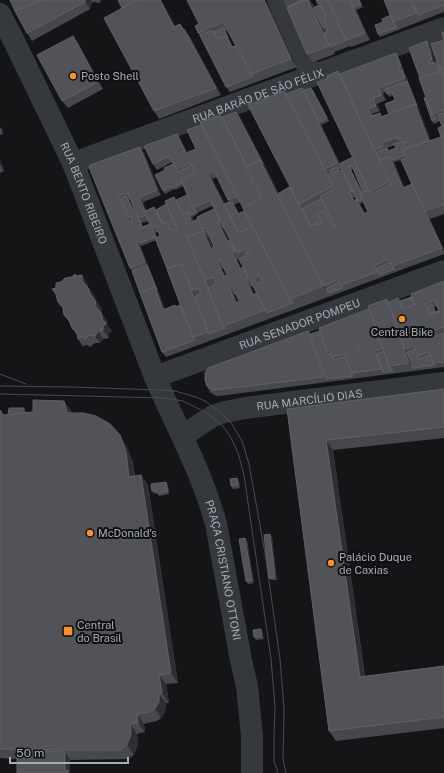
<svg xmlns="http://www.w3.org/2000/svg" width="444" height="773" viewBox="0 0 444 773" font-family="'Public Sans',sans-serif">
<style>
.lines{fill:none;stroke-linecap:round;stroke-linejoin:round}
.minor{stroke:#35383c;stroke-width:22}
.tram{stroke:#484c51;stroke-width:1}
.wall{fill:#46484c;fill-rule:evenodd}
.shaded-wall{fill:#2e2f32}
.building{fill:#515358;stroke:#5e6167;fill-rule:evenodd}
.poi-dot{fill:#fd9026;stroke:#101012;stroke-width:1.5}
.labels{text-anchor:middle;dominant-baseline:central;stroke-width:4;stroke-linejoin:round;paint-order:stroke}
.poi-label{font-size:11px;fill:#a6aeb8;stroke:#101012;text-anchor:start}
.street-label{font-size:11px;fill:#a6aeb8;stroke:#101012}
</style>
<rect width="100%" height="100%" fill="#151517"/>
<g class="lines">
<!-- minor -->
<g class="minor">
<polyline points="278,0 312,76"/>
<path id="s1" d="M 0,14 L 13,39 L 73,163 L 155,377 C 176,426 202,472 216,524 L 241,660 L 247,686 L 252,736 L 252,773"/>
<path id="s2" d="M 73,163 L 444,28"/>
<path id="s3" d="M 155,377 L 444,271"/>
<path id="s4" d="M 182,436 L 213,416 L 221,413 L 245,408 L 444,383"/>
</g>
<!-- tram -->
<g class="tram">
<polyline points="0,374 26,384"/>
<polyline points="0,386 71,387 160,390 175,391 196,397 205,401 221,413 231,423 242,441 249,464 265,553 280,659 284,708 283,760 286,773"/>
<polyline points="0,394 164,398 183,401 207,413 223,426 231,438 238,453 244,475 271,659 275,707 274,735 274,761 278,773"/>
</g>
</g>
<!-- wall -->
<g class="wall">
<polygon points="10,0 101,0 100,3 92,2 90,9 32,41 27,33"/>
<polygon points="118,0 161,0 175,26 180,24 190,37 221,95 159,119 154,111 122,8"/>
<path d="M 187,0 L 265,0 L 297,67 L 230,92 L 226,87 L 198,33 L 199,24 ZM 227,30 L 236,46 L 233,47 L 225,31 Z"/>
<polygon points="283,0 310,0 314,7 319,5 316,0 359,0 363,7 356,10 370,40 351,47 350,46 334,52 335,54 313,62 307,54 287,7"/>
<polygon points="444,0 444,12 380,37 378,34 383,22 391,15"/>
<path d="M 444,32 L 444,214 L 430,219 L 444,250 L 444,254 L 166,357 L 162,352 L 132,271 L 130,268 L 89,167 L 144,152 L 161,195 L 143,202 L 146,211 L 154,207 L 156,210 L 166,204 L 174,197 L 176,200 L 187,195 L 183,186 L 175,190 L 174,189 L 165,194 L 163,191 L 165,170 L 173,164 L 172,162 L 157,170 L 153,164 L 177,134 L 180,139 L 187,152 L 196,149 L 201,125 L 220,115 L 222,117 L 240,117 L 278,193 L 290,186 L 284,91 L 286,94 L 304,90 L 313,90 L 329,121 L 321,125 L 340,164 L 353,157 L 328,78 L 338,71 L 340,74 L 396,53 L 399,58 L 404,71 L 403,72 L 406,76 L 431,141 L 441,137 L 442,126 L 440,121 L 434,124 L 432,121 L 426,97 L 420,78 L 431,46 L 435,62 L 437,62 L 444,40 ZM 386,92 L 389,97 L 393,95 L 395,100 L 389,114 L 382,116 L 380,113 L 372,116 L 372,114 L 380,111 L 377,104 L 386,100 L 383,93 ZM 395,145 L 396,148 L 389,151 L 385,149 ZM 401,160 L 412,184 L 404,187 L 394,162 ZM 341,169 L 343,172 L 339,171 L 339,170 ZM 353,169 L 363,192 L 362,193 L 351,170 ZM 217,177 L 229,202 L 225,204 L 212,179 ZM 356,196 L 360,204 L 363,202 L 368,212 L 365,213 L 360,204 L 356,199 L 355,201 L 353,198 ZM 130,199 L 136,214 L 129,200 ZM 240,202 L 244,211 L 239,213 L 234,205 ZM 212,206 L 215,211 L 194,221 L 192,217 L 198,214 L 197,213 ZM 148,221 L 150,224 L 143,227 L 141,223 ZM 223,229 L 224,229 L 232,244 L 229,241 ZM 158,232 L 160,236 L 157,237 L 155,233 ZM 209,236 L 214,247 L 213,248 L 208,237 ZM 156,240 L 180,305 L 165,309 L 140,245 L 141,246 ZM 240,259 L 245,271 L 241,268 L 237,260 ZM 224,268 L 227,275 L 225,276 L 222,269 ZM 253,286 L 258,295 L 254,294 L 251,287 ZM 236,294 L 239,301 L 237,302 L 234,295 Z"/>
<polygon points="73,36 78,43 103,89 68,108 62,101"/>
<polygon points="0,127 2,129 3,134 0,135"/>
<polygon points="0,160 4,171 0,173"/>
<polygon points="77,276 87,283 88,287 94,295 95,299 101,307 102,314 107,321 108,326 112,331 108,334 109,338 103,339 100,343 95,343 90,347 87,345 85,345 83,347 78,339 77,335 72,328 70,323 64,315 63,308 57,297 52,289 56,288 56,285 61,282"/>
<path d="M 444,281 L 444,367 L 219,396 L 216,396 L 210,392 L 207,386 L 308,331 L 310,334 L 320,331 L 389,302 L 398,298 L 400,301 L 412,296 ZM 437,306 L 439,312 L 436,312 L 434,307 Z"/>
<polygon points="444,389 444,438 333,450 365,676 444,666 444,728 336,741 329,731 287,409"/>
<polygon points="64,401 71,411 72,413 126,445 133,462 135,476 141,475 148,485 178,683 166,684 169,703 166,703 165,712 161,718 157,721 144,724 145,732 137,734 138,744 134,755 128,759 70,760 70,773 17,759 0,758 0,410 4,415 26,411 26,413 33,412"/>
<polygon points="239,480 240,488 233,489 231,486"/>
<polygon points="166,482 168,485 169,494 159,496 157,493 154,494 152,491"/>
<polygon points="272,537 277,580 271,580 269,578"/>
<polygon points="245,538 247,540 254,583 248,584 246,581"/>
<polygon points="262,632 264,639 256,640 254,637"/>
</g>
<!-- shaded-wall -->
<g class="shaded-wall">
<polygon points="85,0 91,0 92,2 90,9 85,2"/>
<polygon points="160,0 161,0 179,34 174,27"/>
<polygon points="264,0 265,0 297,67 291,59"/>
<polygon points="308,0 310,0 323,28 331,46 330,47 335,54 329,46"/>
<polygon points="350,0 352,0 354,7 370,40 365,33"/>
<polygon points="184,29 190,37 221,95 216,88"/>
<polygon points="73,36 78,43 103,89 98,82"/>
<polygon points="427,41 431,46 436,64 432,59"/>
<polygon points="396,53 399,58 404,71 401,66"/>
<polygon points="403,71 406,76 434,149 430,144 415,104 407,81 405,78"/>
<polygon points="302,88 306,93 319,122 321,125 342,168 338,163"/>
<polygon points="311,88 313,90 329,121 327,118"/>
<polygon points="379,88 383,93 386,100 382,95"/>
<polygon points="373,98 377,104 380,111 376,106"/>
<polygon points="236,112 240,117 267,169 325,286 324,286 328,291 328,293 323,286"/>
<polygon points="177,134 180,139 190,158 186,153"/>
<polygon points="140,147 144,152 161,195 157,190"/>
<polygon points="390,157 394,163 407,193 403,188"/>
<polygon points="0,160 4,171 0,165"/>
<polygon points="208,174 212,179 239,233 238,233"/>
<polygon points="119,196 123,201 167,315 163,310 147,265 145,262"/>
<polygon points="139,197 143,202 149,217 145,211"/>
<polygon points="356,199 360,204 368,219 364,214"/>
<polygon points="188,212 192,217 195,224 191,219"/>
<polygon points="426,214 430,219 444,251 442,248"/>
<polygon points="218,222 223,229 233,249 227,241"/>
<polygon points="203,231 209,238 217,257 211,249"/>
<polygon points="232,252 237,260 245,276 240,269"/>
<polygon points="217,261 222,269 229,284 224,276"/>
<polygon points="181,264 187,271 192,290 196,296 211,334 209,334 208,332"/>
<polygon points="82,275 87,283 88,289 82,281"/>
<polygon points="246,279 251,287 259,302 253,295"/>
<polygon points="229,287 234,295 241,310 236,303"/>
<polygon points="88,288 94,295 95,301 95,300 101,307 102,314 107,321 108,326 112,331 108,334 109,338 103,330 103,320 90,294"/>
<polygon points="387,299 393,307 405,349 409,354 413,368 409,363"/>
<polygon points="98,331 103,339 100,343 95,336"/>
<polygon points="308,331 312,337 326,379 324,377"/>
<polygon points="64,401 71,411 73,423 67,413"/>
<polygon points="120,435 126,445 133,462 136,487 129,477"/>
<polygon points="326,440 333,450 366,687 360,677"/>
<polygon points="141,475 148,485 178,683 171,673"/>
<polygon points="237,478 239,480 240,488 238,485"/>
<polygon points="166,482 168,485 169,494 168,491"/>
<polygon points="270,534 272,537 277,580 275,577"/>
<polygon points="245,538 247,540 254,583 252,580"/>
<polygon points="261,629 262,632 264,639 262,636"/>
<polygon points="159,675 166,684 169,703 162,693"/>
<polygon points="159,694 166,703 165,712 161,718 155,708"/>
<polygon points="137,714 144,724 145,732 138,723"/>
<polygon points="130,724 137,734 138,744 134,755 127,745"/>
<polygon points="65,752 70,760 70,773 67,773 65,770"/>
</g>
<!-- building -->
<g class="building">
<polygon points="10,0 41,0 15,11"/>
<polygon points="41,0 85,0 85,2 27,33 15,11"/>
<polygon points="118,0 137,0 122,8"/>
<polygon points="137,0 160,0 174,27 180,24 183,30 184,29 216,88 154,111 104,18"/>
<polygon points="187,0 264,0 291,59 251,74 223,22 198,33 195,26 199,24"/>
<polygon points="302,0 305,0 288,8 287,7"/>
<polygon points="305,0 308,0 329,46 307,54 287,8"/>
<polygon points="316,0 328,0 346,40 330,47 324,33 328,31 323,18 326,17 320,3 318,4"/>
<polygon points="328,0 350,0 365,33 346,40"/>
<polygon points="351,0 359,0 361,4 354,7"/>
<polygon points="384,0 411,0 416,13 393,22"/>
<polygon points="411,0 444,0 444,5 418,15"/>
<polygon points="319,5 319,7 321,6 326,17 323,18 327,27 323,28 313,8"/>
<polygon points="391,15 393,22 397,27 378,34 375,25 383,22 382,19"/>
<polygon points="224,28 228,38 226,36 218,39 214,32"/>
<polygon points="212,30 217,39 226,36 232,47 236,46 253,76 226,87 200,35"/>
<polygon points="444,32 444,40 442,33"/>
<polygon points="73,36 98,82 62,101 37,55"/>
<polygon points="444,40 444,77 441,67 439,65 437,65 439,72 420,78 409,48 427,41 432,59 429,60 430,64 437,62 431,44"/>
<polygon points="396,53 401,66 399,67 401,72 403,71 405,78 379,88 382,95 373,98 376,106 368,109 371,116 380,113 381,117 415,104 429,141 411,147 409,142 404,144 401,138 398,140 397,137 381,143 383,147 374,150 340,74"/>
<polygon points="437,65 439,65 443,77 444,77 444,110 432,114 419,78 439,72"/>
<polygon points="338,71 373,148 390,181 369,192 317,82 328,78 327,76"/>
<polygon points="407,81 417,106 415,104 389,114 385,104 395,100 392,92 387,94 385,89"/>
<polygon points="302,88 338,163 324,169 286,94"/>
<polygon points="311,88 327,118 319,122 304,90"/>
<polygon points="284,91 333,186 299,204 248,105"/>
<polygon points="426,97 432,114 436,119 432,121 424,98"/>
<polygon points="236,112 263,164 260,160 247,167 222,117"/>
<polygon points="444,113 444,136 441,137 438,128 442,126 438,115"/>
<polygon points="220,115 262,198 243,208 200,122"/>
<path d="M 201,125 L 237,196 L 228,200 L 214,171 L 208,174 L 238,233 L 252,226 L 290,299 L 293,303 L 267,313 L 239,259 L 249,254 L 246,249 L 237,253 L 210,200 L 193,208 L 181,180 L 196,172 L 191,163 L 176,169 L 169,156 L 153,164 L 144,146 L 177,134 L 186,153 L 196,149 L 187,130 ZM 259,275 L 262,281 L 257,284 L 254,278 Z"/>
<polygon points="444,136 444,205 424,211 401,160 406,158 402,150"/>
<polygon points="403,141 406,147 410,145 411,147 402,150 405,155 392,160 390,157 380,160 376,153 387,148 388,151 396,148 394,144"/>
<polygon points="140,147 157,190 139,197 145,211 154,207 162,224 166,222 170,231 177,228 165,201 174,197 183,215 188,212 191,219 186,221 187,224 198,219 205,233 203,231 187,237 205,280 206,283 209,288 208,289 223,326 225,328 209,334 195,296 201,294 198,288 192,290 183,266 181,264 167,268 155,238 160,236 156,226 151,228 146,215 138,218 128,193 125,195 124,193 119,196 145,262 130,268 89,167 90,165"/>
<polygon points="353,157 368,190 363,192 352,166 349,167 362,193 360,194 362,199 358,202 339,164"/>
<polygon points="390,157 403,188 412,184 442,248 392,266 388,259 374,266 377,272 341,285 338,279 324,286 278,194 290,187 310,226 316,223 317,225 322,223 317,214 324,211 333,227 335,226 320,196 334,189 327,175 342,170 352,191 349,192 354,201 356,199 364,214 368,212 360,194 368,190 371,194 391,184 379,161"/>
<polygon points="260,160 323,286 290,299 243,208 262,198 246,167"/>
<polygon points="173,164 177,172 192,165 196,172 181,180 182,183 173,188 172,186 163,191 155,175 165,170 164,168"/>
<polygon points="337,167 339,171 332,174 330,170"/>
<polygon points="187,195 196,212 190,215 188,212 183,215 176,200"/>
<polygon points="126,196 135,214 136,214 140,221 142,227 150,224 156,237 139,243 130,220 132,219 131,216 129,218 121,198"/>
<polygon points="321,199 335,226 333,227 324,211 317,214 322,223 317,225 316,223 311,226 302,209"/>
<polygon points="229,202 230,203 232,202 238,214 244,211 252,226 239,233 224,204"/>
<polygon points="166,204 177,228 171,231 166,222 163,224 156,210"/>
<path d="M 214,209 L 220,221 L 218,222 L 227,241 L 229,240 L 235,251 L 232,252 L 240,269 L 243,267 L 248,278 L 246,279 L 253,295 L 256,293 L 265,310 L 223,326 L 208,289 L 216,284 L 213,277 L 205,280 L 187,237 L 203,231 L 211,249 L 214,247 L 206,228 L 202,229 L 197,217 ZM 220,260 L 227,275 L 224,276 L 217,261 ZM 232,286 L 239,301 L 236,303 L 229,287 Z"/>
<polygon points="248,252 249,254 246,256 245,253"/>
<polygon points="390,262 394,269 379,275 376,269"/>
<polygon points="181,264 208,332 193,337 167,269"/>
<polygon points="147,265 157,290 155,287 140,293 132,271"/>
<polygon points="75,274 77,276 82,275 82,281 88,288 90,294 95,300 96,307 101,313 103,320 106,323 103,327 103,330 98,331 95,336 89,335 85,339 82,337 80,337 78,339 77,333 72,328 69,320 64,315 63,308 58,302 56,294 52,289 56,288 56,283 61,282 65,278 72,277"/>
<path d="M 444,281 L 444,327 L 434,330 L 436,336 L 444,333 L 444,362 L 433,363 L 429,352 L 418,356 L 414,346 L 405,349 L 389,302 L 398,298 L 402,309 L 414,305 L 411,294 ZM 435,300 L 439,312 L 429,315 L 426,304 Z"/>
<polygon points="339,282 343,288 328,293 326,289"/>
<polygon points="155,287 163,310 175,305 175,307 180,305 193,337 195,340 162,352 140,293"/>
<polygon points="412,297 414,305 403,309 400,301"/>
<polygon points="387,299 409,363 389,366 368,306"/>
<polygon points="432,304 435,312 438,311 439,312 435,313 435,312 430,313 427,306"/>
<path d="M 369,309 L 383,348 L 375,351 L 381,369 L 351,373 L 345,354 L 332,357 L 330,351 L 327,352 L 319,328 ZM 357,342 L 360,350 L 358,350 L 355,343 Z"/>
<polygon points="308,331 324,377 215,390 212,390 207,386 205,380 205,373 208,368"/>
<polygon points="320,331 327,352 329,355 331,354 334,360 346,356 351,373 353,376 326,379 310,334"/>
<polygon points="415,349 418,356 419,359 430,355 433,363 435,365 413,368 407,352"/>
<polygon points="384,351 389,366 393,371 383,372 377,354"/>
<polygon points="444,389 444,427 326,440 360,677 444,666 444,717 329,731 287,409"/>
<polygon points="33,400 64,401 67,413 83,413 96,416 110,424 120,435 126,452 129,477 141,475 171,673 159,675 162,693 159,694 159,702 155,708 150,712 137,714 138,723 130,724 131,734 127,745 121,750 71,750 0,749 0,410 3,415 33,412"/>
<polygon points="9,408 24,408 24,413 8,415"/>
<polygon points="237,478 238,485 231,486 230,479"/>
<polygon points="166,482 168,491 157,493 156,490 152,491 151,484"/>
<polygon points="270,534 275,577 269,578 264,535"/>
<polygon points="245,538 252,580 246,581 239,539"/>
<polygon points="261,629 262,636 254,637 253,630"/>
<polygon points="44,751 65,752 65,770 68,770 68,773 17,773 17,758 44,758"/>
</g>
<!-- markers -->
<g class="poi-dot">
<circle cx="73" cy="76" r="4"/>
<circle cx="402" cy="319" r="4"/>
<circle cx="90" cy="533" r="4"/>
<circle cx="331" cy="563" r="4"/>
<rect x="63" y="626" width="10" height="10" rx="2"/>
</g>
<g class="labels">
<!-- poi labels -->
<g class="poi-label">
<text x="81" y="76">Posto Shell</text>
<text x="402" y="332" text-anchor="middle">Central Bike</text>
<text x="98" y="533">McDonald's</text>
<text x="339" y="557">Palácio Duque<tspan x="339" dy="13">de Caxias</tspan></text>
<text x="77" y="625">Central<tspan x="77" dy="13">do Brasil</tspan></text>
</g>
<!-- street labels -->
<g class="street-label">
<text stroke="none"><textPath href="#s2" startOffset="197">RUA BARÃO DE SÃO FÉLIX</textPath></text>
<text stroke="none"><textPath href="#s1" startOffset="198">RUA BENTO RIBEIRO</textPath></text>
<text stroke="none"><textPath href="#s3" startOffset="154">RUA SENADOR POMPEU</textPath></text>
<text stroke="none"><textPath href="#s4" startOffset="135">RUA MARCÍLIO DIAS</textPath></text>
<text stroke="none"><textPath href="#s1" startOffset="601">PRAÇA CRISTIANO OTTONI</textPath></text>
</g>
</g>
<!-- scale -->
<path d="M10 757v6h118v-6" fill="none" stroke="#a6aeb8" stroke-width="2"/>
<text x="16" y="757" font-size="12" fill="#a6aeb8" stroke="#101012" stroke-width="3" paint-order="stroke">50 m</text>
</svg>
